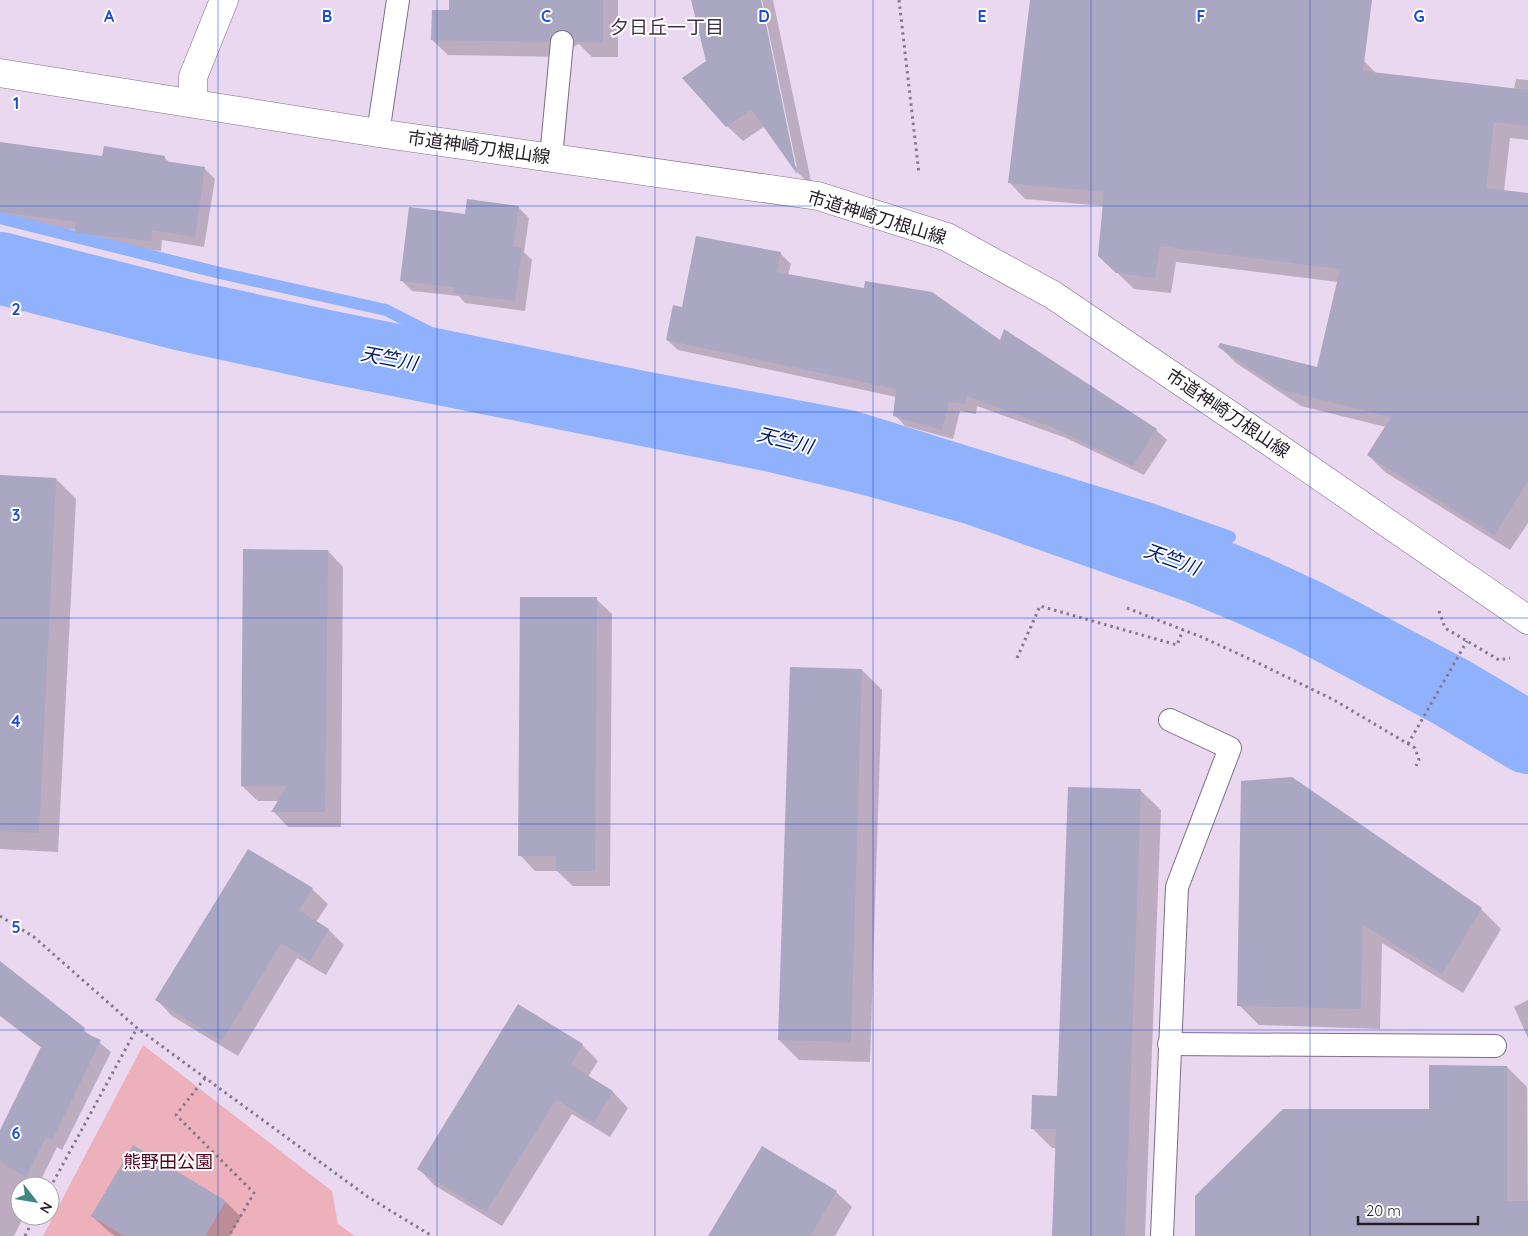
<svg xmlns="http://www.w3.org/2000/svg" width="1528" height="1236" viewBox="0 0 1528 1236" font-family="Quicksand,'Noto Sans JP',sans-serif">
<style>
.green{fill:#edb1bc}
.shadow{fill:#0003}
.lines{fill:none;stroke-linecap:round;stroke-linejoin:round}
.stream{stroke:#90b2fc;stroke-width:12}
.river{stroke:#90b2fc;stroke-width:72}
.building{fill:#aaa7c2}
.lane-casing{stroke:#7e6e85;stroke-width:24}
.street-casing{stroke:#7e6e85;stroke-width:29}
.secondary-casing{stroke:#7e6e85;stroke-width:29}
.path{stroke:#86798b;stroke-width:3;stroke-dasharray:2.5 4;stroke-linecap:butt}
.lane{stroke:#fff;stroke-width:22}
.street{stroke:#fff;stroke-width:28}
.secondary{stroke:#fff;stroke-width:28}
.grid{fill:none;stroke:#1d4ed8;stroke-width:1;stroke-opacity:0.55}
.labels{text-anchor:middle;dominant-baseline:central;stroke-width:4;stroke-linejoin:round;paint-order:stroke}
.street-label{font-size:18px;fill:#241d27;stroke:#fff}
.park-label{font-size:18px;fill:#530020;stroke:#fff}
.neighbourhood-label{font-size:19px;fill:#403246;stroke:#fff}
.water-label{font-size:19px;font-style:italic;fill:#061e70;stroke:#fff}
.grid-label{font-size:16px;text-anchor:middle;font-weight:bold;fill:#1d4ed8;stroke:#fff;stroke-width:4;stroke-linejoin:round;paint-order:stroke}
</style>
<rect width="100%" height="100%" fill="#ead8f1"/>
<!-- green -->
<polygon class="green" points="143,1045 332,1191 338,1224 355,1236 43,1236"/>
<!-- shadow -->
<g class="shadow">
<polygon points="451,0 618,0 618,57 592,57 579,44 567,50 564,57 448,55 432,40 450,11"/>
<polygon points="692,0 760,0 794,165 797,168 762,0 773,0 812,186 798,173 765,126 743,141 727,126"/>
<polygon points="1032,0 1349,0 1364,61 1377,74 1514,89 1516,79 1528,80 1528,140 1510,138 1504,191 1528,194 1528,523 1510,550 1385,472 1368,455 1386,427 1301,406 1236,363 1220,347 1318,369 1338,282 1176,262 1171,293 1134,289 1099,255 1104,206 1025,199 1009,182"/>
<polygon points="0,143 103,157 164,157 171,164 205,169 215,179 204,247 162,240 161,251 86,243 76,233 76,230 0,220"/>
<polygon points="518,207 529,218 524,252 532,260 525,311 465,303 459,296 412,291 401,280"/>
<polygon points="780,253 791,264 788,275 1001,342 1005,331 1156,430 1167,440 1144,475 1066,438 977,406 976,414 960,411 953,439 905,426 895,415 896,397 678,350 667,340 683,309"/>
<polygon points="0,477 56,479 76,499 58,852 0,849"/>
<polygon points="328,551 343,567 341,827 288,827 273,811 279,801 258,801 242,786"/>
<polygon points="596,599 612,614 610,886 573,886 557,871 535,871 520,855"/>
<polygon points="862,670 882,690 870,1062 799,1060 779,1040"/>
<polygon points="1242,782 1481,909 1501,929 1463,993 1382,943 1380,1029 1259,1025 1239,1005"/>
<polygon points="1140,790 1161,810 1145,1236 1053,1236 1056,1148 1052,1148 1032,1128 1058,1097"/>
<polygon points="312,889 328,904 316,922 329,930 344,945 326,975 297,958 238,1056 172,1016 157,1000"/>
<polygon points="0,963 111,1052 62,1150 57,1147 38,1186 20,1186 20,1216 24,1216 14,1236 0,1236 0,1132 42,1048 0,1016"/>
<polygon points="1528,1000 1528,1038 1514,1007"/>
<polygon points="519,1006 582,1045 598,1061 588,1077 613,1092 628,1108 610,1137 572,1114 502,1226 434,1185 419,1169"/>
<polygon points="1507,1067 1527,1087 1528,1236 1196,1236"/>
<polygon points="134,1147 226,1202 241,1217 230,1236 115,1236 108,1231 92,1216"/>
<polygon points="836,1192 852,1207 835,1236 710,1236"/>
</g>
<g class="lines">
<!-- stream -->
<polyline class="stream" points="0,218 220,273 386,310 431,333 644,377 855,417 1151,509 1230,537"/>
<!-- river -->
<polyline class="river" points="0,268 184,315 331,347 773,436 872,460 975,489 1199,568 1252,590 1308,616 1451,692 1528,738"/>
</g>
<!-- building -->
<g class="building">
<polygon points="449,0 603,0 603,42 575,42 570,32 563,29 552,34 549,42 431,40 432,10 449,10"/>
<polygon points="691,0 761,0 797,174 751,109 726,127 682,78 706,61"/>
<polygon points="1030,0 1372,0 1363,71 1528,90 1528,126 1494,122 1486,188 1528,193 1528,481 1494,535 1367,455 1391,417 1283,390 1218,347 1220,343 1317,367 1340,269 1160,246 1155,278 1116,273 1098,256 1104,192 1008,183"/>
<polygon points="0,142 102,156 104,146 165,156 164,161 205,167 195,237 152,230 151,241 75,233 76,222 0,212"/>
<polygon points="467,199 519,206 513,247 522,248 515,301 453,293 454,287 400,281 409,207 465,214"/>
<polygon points="696,236 781,252 777,272 864,288 865,281 932,292 1000,340 1004,329 1157,429 1133,466 1054,428 967,396 965,404 949,402 942,430 893,416 896,389 666,340 673,305 682,307"/>
<polygon points="0,475 56,478 39,833 0,831"/>
<polygon points="243,549 328,550 325,812 271,812 287,786 241,786"/>
<polygon points="520,597 597,597 595,871 556,871 556,856 518,856"/>
<polygon points="790,667 862,669 851,1042 778,1040"/>
<polygon points="1292,777 1482,908 1442,974 1362,924 1361,1009 1237,1006 1241,781"/>
<polygon points="1068,787 1141,789 1125,1236 1052,1236 1056,1129 1031,1129 1032,1095 1057,1096"/>
<polygon points="248,849 313,888 299,910 329,929 310,961 281,943 222,1041 155,1000"/>
<polygon points="0,961 85,1028 83,1032 101,1040 52,1140 46,1137 26,1177 0,1162 0,1130 41,1047 0,1015"/>
<polygon points="518,1004 583,1044 571,1065 613,1091 594,1123 556,1099 486,1212 417,1169"/>
<polygon points="1429,1065 1507,1066 1507,1201 1528,1201 1528,1236 1195,1236 1195,1196 1283,1109 1429,1109"/>
<polygon points="133,1145 226,1201 205,1236 124,1236 91,1216"/>
<polygon points="762,1146 837,1191 810,1236 708,1236"/>
</g>
<g class="lines">
<!-- lane casing -->
<g class="lane-casing">
<g id="lane">
<polyline points="378,133 398,0"/>
<polyline points="551,157 562,42"/>
<polyline points="1169,1044 1495,1046"/>
<polyline points="1162,1236 1177,887 1230,748 1170,720"/>
</g>
</g>
<!-- street casing -->
<g class="street-casing">
<polyline id="street" points="193,102 193,77 224,0"/>
</g>
<!-- secondary casing -->
<g class="secondary-casing">
<polyline id="secondary" points="0,73 378,133 818,196 947,237 1053,295 1273,444 1528,620"/>
</g>
<!-- path -->
<g class="path">
<polyline points="899,0 919,174"/>
<polyline points="1127,608 1204,638 1258,663 1334,700 1415,748 1419,760 1416,766"/>
<polyline points="1439,611 1445,628 1499,660 1510,658"/>
<polyline points="1017,658 1040,606 1177,645 1183,630"/>
<polyline points="1408,744 1467,641"/>
<polyline points="0,916 34,937 137,1028 368,1197 432,1236"/>
<polyline points="205,1078 176,1115 254,1193 229,1236"/>
<polyline points="50,1188 137,1028"/>
<polyline points="25,1236 35,1216"/>
</g>
<!-- lane -->
<use href="#lane" class="lane"/>
<!-- street -->
<use href="#street" class="street"/>
<!-- secondary -->
<use href="#secondary" class="secondary"/>
</g>
<!-- grid -->
<path class="grid" d="M 218,0 L 218,1236M 437,0 L 437,1236M 655,0 L 655,1236M 873,0 L 873,1236M 1091,0 L 1091,1236M 1310,0 L 1310,1236M 0,206 L 1528,206M 0,412 L 1528,412M 0,618 L 1528,618M 0,824 L 1528,824M 0,1030 L 1528,1030"/>
<g class="labels">
<!-- street labels -->
<g class="street-label">
<text transform="translate(479 147) rotate(8)">市道神崎刀根山線</text>
<text transform="translate(877 217) rotate(17)">市道神崎刀根山線</text>
<text transform="translate(1228 413) rotate(34)">市道神崎刀根山線</text>
</g>
<!-- park labels -->
<g class="park-label">
<text x="168" y="1161">熊野田公園</text>
</g>
<!-- neighbourhood labels -->
<g class="neighbourhood-label">
<text x="667" y="27">夕日丘一丁目</text>
</g>
<!-- water labels -->
<g class="water-label">
<text transform="translate(389 358) rotate(11)">天竺川</text>
<text transform="translate(785 440) rotate(14)">天竺川</text>
<text transform="translate(1172 559) rotate(20)">天竺川</text>
</g>
</g>
<g class="grid-label">
<text x="109" y="22">A</text>
<text x="327" y="22">B</text>
<text x="546" y="22">C</text>
<text x="764" y="22">D</text>
<text x="982" y="22">E</text>
<text x="1201" y="22">F</text>
<text x="1419" y="22">G</text>
<text x="16" y="109">1</text>
<text x="16" y="315">2</text>
<text x="16" y="521">3</text>
<text x="16" y="727">4</text>
<text x="16" y="933">5</text>
<text x="16" y="1139">6</text>
</g>
<!-- north arrow -->
<g transform="translate(35 1201) rotate(121)"><circle r="24" fill="#ffffff" stroke="#a7a5a9"/>
<path d="M0-4L9 19L0 12L-9 19Z" fill="#408782"/>
<text y="-8" font-size="14" font-weight="bold" text-anchor="middle" fill="#241d27">N</text>
</g>
<!-- scale -->
<path d="M1358 1216v8h120v-8" fill="none" stroke="#241d27" stroke-width="2.5"/>
<text x="1366" y="1216" font-size="15" fill="#241d27" stroke="#ffffff" stroke-width="4" paint-order="stroke">20 m</text>
</svg>
